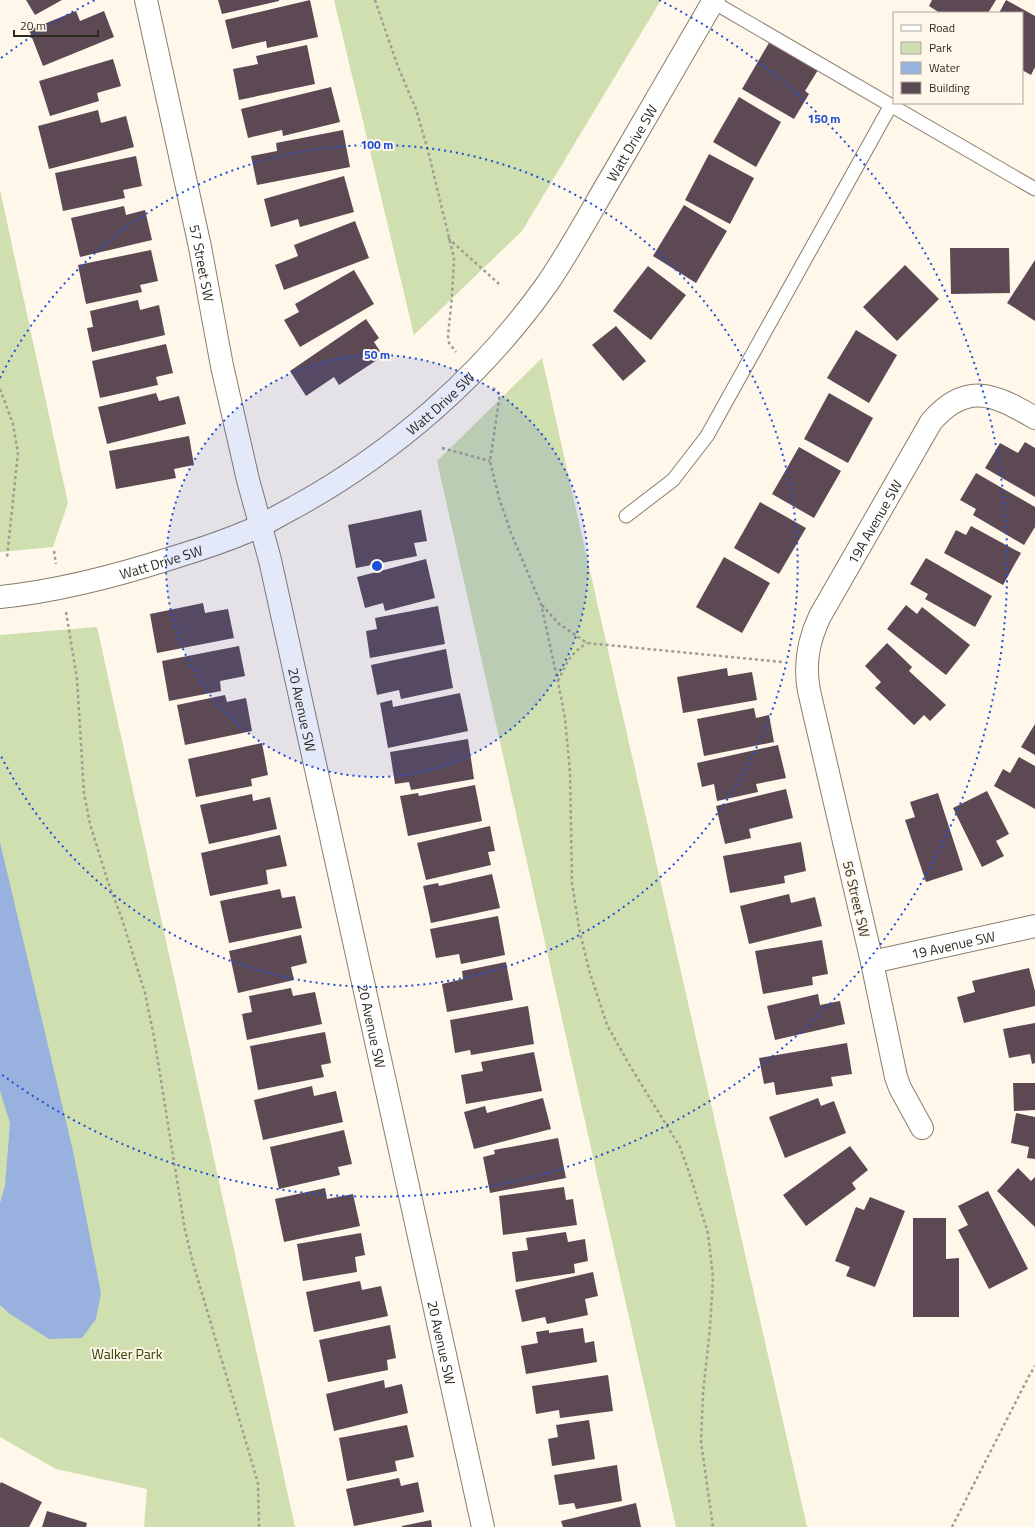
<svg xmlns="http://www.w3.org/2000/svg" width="1035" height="1527" viewBox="0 0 1035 1527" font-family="'Titillium Web',sans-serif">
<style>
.green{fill:#d0dfaf}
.water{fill:#99b1df}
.building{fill:#5d4954}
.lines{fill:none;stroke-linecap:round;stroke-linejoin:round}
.service-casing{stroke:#8a7e6b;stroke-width:15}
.minor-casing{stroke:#8a7e6b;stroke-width:24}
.tertiary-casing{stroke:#8a7e6b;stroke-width:24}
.path{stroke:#a39c92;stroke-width:2.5;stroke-dasharray:3 3;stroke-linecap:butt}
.service{stroke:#fff;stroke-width:13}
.minor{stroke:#fff;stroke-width:22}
.tertiary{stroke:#fff;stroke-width:22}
.ring{fill:none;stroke:#1d4ed8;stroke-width:2;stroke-dasharray:2 4}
.labels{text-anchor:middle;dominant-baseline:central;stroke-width:4;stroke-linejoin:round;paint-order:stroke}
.street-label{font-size:14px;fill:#2d2921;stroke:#fff7ea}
.park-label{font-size:14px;fill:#313e00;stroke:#fff7ea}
.centre{fill:#1d4ed8;stroke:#fff7ea;stroke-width:2}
.ring-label{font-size:12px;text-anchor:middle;font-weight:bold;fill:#1d4ed8;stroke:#fff7ea;stroke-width:4;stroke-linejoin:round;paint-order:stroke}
</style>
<rect width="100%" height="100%" fill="#fff7ea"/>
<!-- green -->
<g class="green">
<polygon points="334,0 661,0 522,231 414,335"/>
<polygon points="0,190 68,503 53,547 0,552"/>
<polygon points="542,358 575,505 807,1527 676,1527 437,461"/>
<polygon points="97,627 295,1527 144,1527 147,1489 56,1469 0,1437 0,635"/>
</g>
<!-- water -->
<polygon class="water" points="0,842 73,1151 101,1293 96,1319 82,1338 49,1339 10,1314 0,1305 0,1203 5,1186 10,1123 0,1091"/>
<!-- building -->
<g class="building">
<polygon points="26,0 62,0 35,15"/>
<polygon points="218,0 279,0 279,1 222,14"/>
<polygon points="310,0 318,37 267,48 266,41 232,49 225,20"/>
<polygon points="932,0 996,0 988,13 940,13 929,6"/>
<polygon points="1006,0 1035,16 1035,67 1031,75 1022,70 1022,13 999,13"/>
<polygon points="76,11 80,21 104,11 114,37 43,66 29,30"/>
<polygon points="770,41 818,70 805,91 809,94 794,119 742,89"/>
<polygon points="307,45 315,84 239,100 233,69 258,64 256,56"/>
<polygon points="113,59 121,86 97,93 99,101 50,116 39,81"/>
<polygon points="331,87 340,122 283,136 282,130 248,138 241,109"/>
<polygon points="739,97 781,122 756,167 713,142"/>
<polygon points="98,110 101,123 126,116 134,147 49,169 38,126"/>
<polygon points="343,130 350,167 257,185 251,156 277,151 276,143"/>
<polygon points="709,154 754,178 730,224 685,200"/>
<polygon points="136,156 142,186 123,190 125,198 63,211 55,173"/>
<polygon points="344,176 354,212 300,227 298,219 271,227 264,199"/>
<polygon points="684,205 727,231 696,283 653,256"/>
<polygon points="124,206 126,215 145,210 152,240 80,257 71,218"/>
<polygon points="355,221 369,258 284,290 275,265 298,256 294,245"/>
<polygon points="950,248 1009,248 1010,293 951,294"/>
<polygon points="151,250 158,281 140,285 142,292 86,304 78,265"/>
<polygon points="1035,260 1035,321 1007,303"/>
<polygon points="905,265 939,299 897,341 863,307"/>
<polygon points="648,266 686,295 651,340 613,311"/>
<polygon points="354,270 374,304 300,347 284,320 299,312 295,304"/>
<polygon points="138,300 140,310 159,305 165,335 92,352 87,328 93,327 90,311"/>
<polygon points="366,319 379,338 374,342 383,356 339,385 334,377 306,396 290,371"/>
<polygon points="616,326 646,361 623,381 592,345"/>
<polygon points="856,330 897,355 869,403 827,378"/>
<polygon points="166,344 173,373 156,377 158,385 100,398 92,361"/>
<polygon points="156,393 159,401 179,396 186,424 107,444 98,407"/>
<polygon points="829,393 873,418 848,463 804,439"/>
<polygon points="189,436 194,465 174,469 176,478 116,489 109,451"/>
<polygon points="1025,442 1035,448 1035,497 985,468 1000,443 1018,453"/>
<polygon points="799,447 841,471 814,518 772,494"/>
<polygon points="976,473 1035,507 1035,527 1024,545 973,515 976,509 960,500"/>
<polygon points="760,502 806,528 779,574 734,548"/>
<polygon points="421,510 427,541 414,543 417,556 356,568 348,525"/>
<polygon points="971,526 1021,553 1003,585 944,553 956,530 966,535"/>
<polygon points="724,557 770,583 742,633 696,607"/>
<polygon points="926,558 992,596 975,627 925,599 928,594 910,584"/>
<polygon points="426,559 435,598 385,611 383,603 365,608 357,577"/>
<polygon points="203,603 205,613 228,609 234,638 157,653 150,614"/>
<polygon points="906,605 917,614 922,607 970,645 946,675 887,629"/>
<polygon points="438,606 445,644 370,658 366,631 377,629 375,618"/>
<polygon points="887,643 912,667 909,671 946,705 930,721 924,715 914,725 875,688 881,682 865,666"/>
<polygon points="239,646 245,676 220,681 221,691 169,701 162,661"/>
<polygon points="446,649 453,688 401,699 399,690 377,695 371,665"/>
<polygon points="727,668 728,676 752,672 757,700 683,713 677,677"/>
<polygon points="460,693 468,731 388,748 380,703 392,700 393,707"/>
<polygon points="225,695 227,702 246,698 252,731 185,745 177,705"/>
<polygon points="754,708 756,718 769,715 774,742 704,756 697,719"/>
<polygon points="1035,724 1035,755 1021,747"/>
<polygon points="468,739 474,779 411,790 409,782 395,784 390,752"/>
<polygon points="262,743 268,775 251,779 252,786 196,797 188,759"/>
<polygon points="778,745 786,778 756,784 758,792 717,801 714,784 702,787 697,763"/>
<polygon points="1019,757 1035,766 1035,809 994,786 1003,769 1010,773"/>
<polygon points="475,785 482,821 408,836 400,796 418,793 419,796"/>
<polygon points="786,789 793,818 749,829 751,838 725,844 716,806"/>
<polygon points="987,791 1009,834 996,841 1004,856 982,867 953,808"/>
<polygon points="938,793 963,870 926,882 905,820 915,817 910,802"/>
<polygon points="252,794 253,801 270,797 277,829 209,844 200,805"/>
<polygon points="490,826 495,851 488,852 491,865 426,880 417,843"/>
<polygon points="280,835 287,866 266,870 268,884 210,896 201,853"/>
<polygon points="801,842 806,871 784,876 785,883 730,893 723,856"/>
<polygon points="492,874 500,908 431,923 423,886 438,883 439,886"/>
<polygon points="280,889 282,898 295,896 302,928 229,943 220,901"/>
<polygon points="789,894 791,903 815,897 822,926 749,944 740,906"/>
<polygon points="498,916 505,955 461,964 459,954 436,958 430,929"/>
<polygon points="301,935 307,963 291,967 294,980 238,993 229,951"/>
<polygon points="822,940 828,974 812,977 813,985 763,994 755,951"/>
<polygon points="506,962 513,1000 447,1012 442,984 463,979 462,971"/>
<polygon points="1029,968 1035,991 1035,1006 964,1023 957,997 975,992 972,981"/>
<polygon points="291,988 293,996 315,992 322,1024 247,1040 242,1014 252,1012 249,996"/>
<polygon points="818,994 820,1005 840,1001 845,1024 775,1040 767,1006"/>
<polygon points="528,1006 534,1044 471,1055 470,1050 455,1053 450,1020"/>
<polygon points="1035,1023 1035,1063 1032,1064 1030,1054 1009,1058 1003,1029"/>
<polygon points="325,1032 331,1063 321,1065 324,1077 258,1090 250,1046"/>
<polygon points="847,1043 852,1074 831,1077 833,1086 776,1095 774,1082 764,1084 759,1058"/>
<polygon points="534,1052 542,1091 466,1104 461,1075 483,1071 481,1062"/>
<polygon points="1013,1083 1035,1083 1035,1110 1014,1111"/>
<polygon points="312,1086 314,1096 336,1091 343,1122 263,1140 254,1100"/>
<polygon points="543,1098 551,1129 474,1149 464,1112 485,1106 487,1113"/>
<polygon points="818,1098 821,1106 834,1101 846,1133 785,1158 769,1117"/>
<polygon points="1016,1113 1035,1117 1035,1159 1027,1158 1029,1147 1011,1143"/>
<polygon points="344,1130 352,1164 338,1167 340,1175 279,1189 270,1147"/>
<polygon points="558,1138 566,1178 490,1193 483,1157 495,1154 494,1150"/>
<polygon points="850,1146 868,1170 852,1183 856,1189 806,1226 783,1195"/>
<polygon points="1018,1168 1031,1181 1035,1177 1035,1227 997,1191"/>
<polygon points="564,1187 566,1200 573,1199 577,1225 503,1235 499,1196"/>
<polygon points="325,1188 327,1199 353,1194 360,1226 284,1242 275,1199"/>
<polygon points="988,1191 1028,1269 989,1289 958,1230 968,1225 958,1206"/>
<polygon points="870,1197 905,1211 875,1287 846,1276 850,1267 835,1261 856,1207 864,1210"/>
<polygon points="913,1218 946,1218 946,1259 959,1258 959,1317 913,1317"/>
<polygon points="566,1232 568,1242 585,1239 588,1261 574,1264 575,1273 516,1282 512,1252 528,1250 526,1238"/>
<polygon points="361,1233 365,1255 355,1257 357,1272 303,1281 297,1244"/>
<polygon points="593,1272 598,1296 585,1299 588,1315 547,1324 545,1317 522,1322 515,1290"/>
<polygon points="360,1281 362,1290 381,1286 388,1316 314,1332 306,1292"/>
<polygon points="390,1325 396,1358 387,1360 388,1370 328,1382 319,1340"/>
<polygon points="583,1328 585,1343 594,1341 597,1362 526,1374 521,1346 538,1343 536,1332 549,1330 549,1333"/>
<polygon points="608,1375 613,1411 560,1418 559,1410 536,1414 532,1386"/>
<polygon points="384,1380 385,1388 402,1384 408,1413 334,1431 326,1394"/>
<polygon points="589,1420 595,1459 552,1466 548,1439 558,1437 556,1425"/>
<polygon points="407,1425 414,1457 395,1461 397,1471 347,1481 339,1438"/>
<polygon points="617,1465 622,1501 576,1509 574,1503 559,1505 554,1475"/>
<polygon points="399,1478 401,1486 418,1482 424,1512 354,1526 346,1489"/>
<polygon points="1,1482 42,1502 29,1527 0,1527 0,1484"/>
<polygon points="636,1503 641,1527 563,1527 561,1521"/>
<polygon points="47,1511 87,1523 86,1527 42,1527"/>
<polygon points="431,1520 432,1527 402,1527 402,1526"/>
</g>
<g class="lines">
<!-- service casing -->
<g class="service-casing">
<g id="service">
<polyline points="713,2 1035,189"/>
<polyline points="626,516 673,480 707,436 891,105"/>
</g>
</g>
<!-- minor casing -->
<g class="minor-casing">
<g id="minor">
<path id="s1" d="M 146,0 L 200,247 L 222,366 L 248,480 L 270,560 L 483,1527"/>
<path id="s2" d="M 872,962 L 1035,926"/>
<path id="s3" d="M 922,1128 L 900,1088 L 896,1077 L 872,962 L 809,691 C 804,664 808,641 820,616 L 931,422 C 966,381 994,394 1035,418"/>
</g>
</g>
<!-- tertiary casing -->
<g class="tertiary-casing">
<g id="tertiary">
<path id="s4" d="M 0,597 C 59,591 116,576 172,558 C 202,549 232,539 260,526 C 272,520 283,513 295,507 C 393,453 482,376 547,284 C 571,249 591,211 613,174 C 647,116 680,58 714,0"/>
</g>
</g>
<!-- path -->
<g class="path">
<polyline points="375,0 398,67 416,109 428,151 454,258 452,296 448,336 449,343 456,352"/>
<polyline points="448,238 499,284"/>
<polyline points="493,388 500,394 490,461 499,498 511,533 541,604 558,682 565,718 570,773 572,883 579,928 589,970 607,1025 630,1066 680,1147 690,1175 708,1233 713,1277 710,1328 703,1393 701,1442 713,1527"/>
<polyline points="0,389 13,424 18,453 7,557"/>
<polyline points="442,448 490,461"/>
<polyline points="54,551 56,564"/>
<polyline points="542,605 558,623 587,643 782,662"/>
<polyline points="66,612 77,679 84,793 90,824 108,882 122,919 145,993 154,1037 185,1230 193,1263 253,1466 258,1484 259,1527"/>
<path d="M 558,681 C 567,662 569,655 587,643"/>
<polyline points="952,1527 1029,1376 1035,1366"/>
</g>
<!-- service -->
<use href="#service" class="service"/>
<!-- minor -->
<use href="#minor" class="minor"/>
<!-- tertiary -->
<use href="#tertiary" class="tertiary"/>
</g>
<!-- distance rings -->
<circle cx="377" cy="566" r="211" fill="#1d4ed8" fill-opacity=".12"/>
<g class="ring">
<circle cx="377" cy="566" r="211"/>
<path d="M0 378A421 421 0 1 1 0 754"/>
<path d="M1 58A632 632 0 0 1 95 0M659 0A632 632 0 1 1 1 1074"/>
</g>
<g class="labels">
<!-- street labels -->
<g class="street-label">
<text stroke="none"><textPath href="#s4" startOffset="814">Watt Drive SW</textPath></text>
<text stroke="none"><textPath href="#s1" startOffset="269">57 Street SW</textPath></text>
<text stroke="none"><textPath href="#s4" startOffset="489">Watt Drive SW</textPath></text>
<text stroke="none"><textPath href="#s3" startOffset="639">19A Avenue SW</textPath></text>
<text stroke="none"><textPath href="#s4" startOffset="165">Watt Drive SW</textPath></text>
<text stroke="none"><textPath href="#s1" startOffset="727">20 Avenue SW</textPath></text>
<text transform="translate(857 899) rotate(77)">56 Street SW</text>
<text stroke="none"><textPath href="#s2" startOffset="83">19 Avenue SW</textPath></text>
<text stroke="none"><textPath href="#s1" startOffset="1051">20 Avenue SW</textPath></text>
<text stroke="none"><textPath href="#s1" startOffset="1375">20 Avenue SW</textPath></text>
</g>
<!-- park labels -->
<g class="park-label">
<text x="127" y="1353">Walker Park</text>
</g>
</g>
<circle cx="377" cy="566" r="6" class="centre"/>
<g class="ring-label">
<text x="824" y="123">150 m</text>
<text x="377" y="149">100 m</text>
<text x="377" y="359">50 m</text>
</g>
<!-- legend -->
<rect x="893" y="12" width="130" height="92" fill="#fff7ea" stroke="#aba59a"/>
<rect x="901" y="25" width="20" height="6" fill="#ffffff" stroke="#aba59a"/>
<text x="929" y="32" font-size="12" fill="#2d2921">Road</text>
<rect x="901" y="42" width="20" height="12" fill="#d0dfaf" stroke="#aba59a"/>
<text x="929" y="52" font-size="12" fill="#2d2921">Park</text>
<rect x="901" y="62" width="20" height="12" fill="#99b1df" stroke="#aba59a"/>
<text x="929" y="72" font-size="12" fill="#2d2921">Water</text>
<rect x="901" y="82" width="20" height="12" fill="#5d4954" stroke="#aba59a"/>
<text x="929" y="92" font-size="12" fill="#2d2921">Building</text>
<!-- scale -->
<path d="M14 30v6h84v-6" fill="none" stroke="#2d2921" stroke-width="2"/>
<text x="20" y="30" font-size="12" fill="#2d2921" stroke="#fff7ea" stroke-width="3" paint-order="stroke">20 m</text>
</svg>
